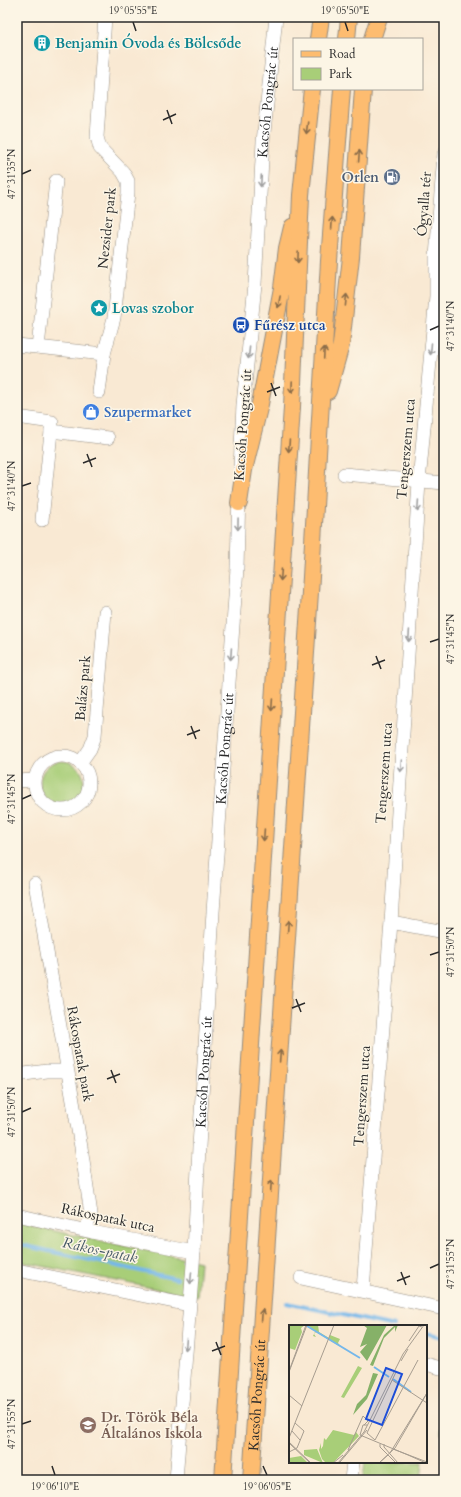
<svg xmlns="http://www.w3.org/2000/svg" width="461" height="1497" viewBox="0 0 461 1497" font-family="Cardo,serif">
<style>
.green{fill:#a8ce78;stroke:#6a7c52}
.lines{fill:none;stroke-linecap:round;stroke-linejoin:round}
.stream{stroke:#75b7ea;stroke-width:4}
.minor-casing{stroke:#928a7f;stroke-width:14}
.major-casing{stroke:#928a7f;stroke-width:18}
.minor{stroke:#fff;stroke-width:13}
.major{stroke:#fdbc6f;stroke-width:16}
.oneway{stroke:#8a6c4a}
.oneway2{stroke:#a0a0a0}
.ticks{fill:none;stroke:#2b2b2b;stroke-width:1.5}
.labels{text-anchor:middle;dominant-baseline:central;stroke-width:3;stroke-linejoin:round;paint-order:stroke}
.culture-label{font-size:14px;font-weight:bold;fill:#0d838f;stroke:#fcf5e5;text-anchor:start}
.street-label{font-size:14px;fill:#2b2b2b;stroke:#fcf5e5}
.service-label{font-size:14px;font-weight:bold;fill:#4e5e75;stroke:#fcf5e5;text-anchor:end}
.transit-label{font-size:14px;font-weight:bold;fill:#164399;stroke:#fcf5e5;text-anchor:start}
.shop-label{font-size:14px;font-weight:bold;fill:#366cbe;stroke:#fcf5e5;text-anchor:start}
.education-label{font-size:14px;font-weight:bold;fill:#785e54;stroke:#fcf5e5;text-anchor:start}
.water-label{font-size:15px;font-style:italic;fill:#415564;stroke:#fcf5e5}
.inset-river{fill:none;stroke:#75b7ea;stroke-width:2}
.inset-road{fill:none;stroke:#a79d90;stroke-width:1}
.view{fill:#1d4ed8;fill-opacity:0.15;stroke:#1d4ed8;stroke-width:2}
.inset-edge{fill:none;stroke:#2b2b2b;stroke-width:2}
.neatline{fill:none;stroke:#2b2b2b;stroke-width:1.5}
.ticks-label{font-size:10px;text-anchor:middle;fill:#2b2b2b}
</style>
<rect width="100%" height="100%" fill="#fcf5e5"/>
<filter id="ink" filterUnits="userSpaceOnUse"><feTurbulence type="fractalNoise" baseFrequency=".025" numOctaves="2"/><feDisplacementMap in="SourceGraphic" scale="8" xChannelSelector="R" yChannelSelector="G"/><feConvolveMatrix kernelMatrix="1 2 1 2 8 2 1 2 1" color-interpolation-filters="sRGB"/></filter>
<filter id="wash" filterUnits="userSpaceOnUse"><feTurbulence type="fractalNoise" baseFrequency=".012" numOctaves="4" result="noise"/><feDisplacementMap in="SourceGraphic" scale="16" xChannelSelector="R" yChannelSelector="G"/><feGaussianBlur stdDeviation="0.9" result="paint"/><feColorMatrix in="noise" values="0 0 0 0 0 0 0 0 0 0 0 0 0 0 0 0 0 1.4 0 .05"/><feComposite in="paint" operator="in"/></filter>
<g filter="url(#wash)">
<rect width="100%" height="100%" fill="#f9e9d3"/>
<!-- green -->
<g class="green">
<circle cx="62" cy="783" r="22"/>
<polygon points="17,1223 200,1262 197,1297 17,1261"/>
<polygon points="443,1402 444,1402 444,1434 441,1434"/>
<polygon points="365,1462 423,1462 421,1480 363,1480"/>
</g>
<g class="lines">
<!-- stream -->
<g class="stream">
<polyline points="17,1244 177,1279"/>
<polyline points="287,1303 394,1326"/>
<polyline points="426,1333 444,1337"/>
</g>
</g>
</g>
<g filter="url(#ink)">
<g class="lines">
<!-- minor casing -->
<g class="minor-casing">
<g id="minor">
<polyline points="17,345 104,354"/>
<polyline points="38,347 56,181"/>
<polyline points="99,392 104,354 114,318 128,193 128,181 123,172 100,148 97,137 105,17"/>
<polyline points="17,417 52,422 42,520"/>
<polyline points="51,431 108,438"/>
<path id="s1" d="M 240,468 L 243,405 L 255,284 L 263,142 L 276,17"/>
<polyline points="344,474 444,483"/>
<circle cx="62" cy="783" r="27"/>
<polyline points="80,763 90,749 95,736 105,612"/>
<polyline points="17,781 34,780"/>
<polyline points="35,883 81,1147 91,1214 86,1230"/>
<polyline points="391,922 444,932"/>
<polyline points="17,1075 47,1071 67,1071"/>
<polyline points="17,1215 92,1232 194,1252"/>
<polyline points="17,1270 189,1305"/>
<polyline points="301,1278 444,1309"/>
<polyline points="363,1290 391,922 419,482 436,296 436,257 444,154"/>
<polyline points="426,1364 444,1369"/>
<path id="s2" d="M 176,1480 L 194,1252 L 199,1147 L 213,912 L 237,568 L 239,493"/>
<polyline points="351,1480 353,1462"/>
</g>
</g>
<!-- major casing -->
<g class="major-casing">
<g id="major">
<polyline points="318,39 321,17"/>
<polyline points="347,39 349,17"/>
<polyline points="372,39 379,17"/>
<polyline points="328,391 341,345 351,257 363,89"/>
<polyline points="239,503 244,470 260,404 282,288 287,248 292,227"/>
<polyline points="223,1480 292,407 301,195 312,89"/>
<path id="s3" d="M 251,1480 L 311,577 L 329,261 L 342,89"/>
</g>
</g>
<!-- minor -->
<use href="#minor" class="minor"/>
<!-- major -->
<use href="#major" class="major"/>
</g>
<!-- one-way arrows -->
<defs><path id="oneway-shaft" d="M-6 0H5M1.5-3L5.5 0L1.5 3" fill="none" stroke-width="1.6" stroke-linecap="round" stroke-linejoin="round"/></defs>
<g class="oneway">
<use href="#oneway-shaft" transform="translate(307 128) rotate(97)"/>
<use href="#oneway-shaft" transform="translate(359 156) rotate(-86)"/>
<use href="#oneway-shaft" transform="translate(332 223) rotate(-86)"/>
<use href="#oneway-shaft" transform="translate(298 257) rotate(92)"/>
<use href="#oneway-shaft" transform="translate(346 300) rotate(-84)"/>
<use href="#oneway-shaft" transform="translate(279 302) rotate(101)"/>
<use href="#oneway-shaft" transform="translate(324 353) rotate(-87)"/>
<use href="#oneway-shaft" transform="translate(292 387) rotate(92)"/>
<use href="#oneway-shaft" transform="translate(289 446) rotate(94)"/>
<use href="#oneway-shaft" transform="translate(281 575) rotate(94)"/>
<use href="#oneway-shaft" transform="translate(272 705) rotate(94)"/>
<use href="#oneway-shaft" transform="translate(264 835) rotate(94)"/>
<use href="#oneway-shaft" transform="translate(288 926) rotate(-86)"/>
<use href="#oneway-shaft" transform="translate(280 1056) rotate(-86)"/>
<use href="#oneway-shaft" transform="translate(271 1186) rotate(-86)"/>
<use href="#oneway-shaft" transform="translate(262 1315) rotate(-86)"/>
</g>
<g class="oneway2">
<use href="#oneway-shaft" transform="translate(261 181) rotate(93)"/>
<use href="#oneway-shaft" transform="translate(431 349) rotate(95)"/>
<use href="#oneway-shaft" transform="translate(249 353) rotate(96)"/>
<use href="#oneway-shaft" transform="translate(418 506) rotate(94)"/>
<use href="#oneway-shaft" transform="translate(238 524) rotate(91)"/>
<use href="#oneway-shaft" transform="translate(409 636) rotate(94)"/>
<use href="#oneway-shaft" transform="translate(231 654) rotate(94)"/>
<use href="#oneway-shaft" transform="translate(401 766) rotate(94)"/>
<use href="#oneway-shaft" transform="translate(191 1278) rotate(95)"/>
<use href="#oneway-shaft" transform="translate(186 1344) rotate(95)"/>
</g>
</g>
<!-- ticks -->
<path class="ticks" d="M 133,22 L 136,31M 345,22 L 348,31M 167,110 L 172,124M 163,120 L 176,114M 22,174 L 31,170M 430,330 L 439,326M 271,383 L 276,396M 267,392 L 280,387M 87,454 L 92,467M 83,463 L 96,458M 22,486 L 31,483M 430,642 L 439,639M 376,656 L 381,669M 372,665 L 385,660M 191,726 L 196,739M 187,735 L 200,730M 22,799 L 31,795M 430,955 L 439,952M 296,999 L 301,1012M 292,1008 L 305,1003M 111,1070 L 116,1083M 107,1079 L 120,1074M 22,1112 L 31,1108M 430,1268 L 439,1264M 401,1272 L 406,1285M 397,1281 L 410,1276M 216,1342 L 221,1355M 212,1351 L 225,1346M 22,1424 L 31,1421M 52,1466 L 55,1475M 263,1466 L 267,1475"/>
<!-- icons -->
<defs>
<g id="building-disc" transform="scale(0.9)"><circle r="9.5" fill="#0f9aa8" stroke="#fcf5e5"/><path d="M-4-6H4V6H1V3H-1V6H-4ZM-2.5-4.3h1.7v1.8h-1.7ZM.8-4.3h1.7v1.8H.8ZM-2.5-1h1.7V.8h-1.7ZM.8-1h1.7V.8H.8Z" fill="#fff"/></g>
<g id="fuel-disc" transform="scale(0.9)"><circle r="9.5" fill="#5c6f8a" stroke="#fcf5e5"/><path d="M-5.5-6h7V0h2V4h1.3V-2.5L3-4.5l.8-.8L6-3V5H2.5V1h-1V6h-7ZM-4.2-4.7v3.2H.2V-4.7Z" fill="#fff"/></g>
<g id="sight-disc" transform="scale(0.9)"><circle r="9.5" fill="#0f9aa8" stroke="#fcf5e5"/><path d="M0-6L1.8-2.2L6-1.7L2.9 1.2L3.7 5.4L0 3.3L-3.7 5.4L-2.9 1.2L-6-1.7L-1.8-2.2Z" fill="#fff"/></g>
<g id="bus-disc" transform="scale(0.9)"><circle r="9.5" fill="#1a4fb4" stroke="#fcf5e5"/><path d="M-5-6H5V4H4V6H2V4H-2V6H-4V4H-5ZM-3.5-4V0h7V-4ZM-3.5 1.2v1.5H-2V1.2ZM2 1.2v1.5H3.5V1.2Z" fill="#fff"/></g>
<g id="shop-disc" transform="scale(0.9)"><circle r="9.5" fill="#3f7fe0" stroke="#fcf5e5"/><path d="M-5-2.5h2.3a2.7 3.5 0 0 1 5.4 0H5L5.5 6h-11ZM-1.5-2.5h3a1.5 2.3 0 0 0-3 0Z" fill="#fff"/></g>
<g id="school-disc" transform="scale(0.9)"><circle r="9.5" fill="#8d6e63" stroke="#fcf5e5"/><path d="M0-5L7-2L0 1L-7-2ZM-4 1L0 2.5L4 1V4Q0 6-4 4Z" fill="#fff"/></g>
</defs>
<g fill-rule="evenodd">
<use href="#building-disc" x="42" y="43"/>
<use href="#fuel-disc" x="392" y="177"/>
<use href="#sight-disc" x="99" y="308"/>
<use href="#bus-disc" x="241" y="325"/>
<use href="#shop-disc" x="91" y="412"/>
<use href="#school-disc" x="88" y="1425"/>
</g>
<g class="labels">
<!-- culture labels -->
<g class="culture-label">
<text x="55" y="43">Benjamin Óvoda és Bölcsőde</text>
<text x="112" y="308">Lovas szobor</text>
</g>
<!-- street labels -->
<g class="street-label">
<text stroke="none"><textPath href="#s1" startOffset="367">Kacsóh Pongrác út</textPath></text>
<text transform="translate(424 204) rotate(-86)">Ógyalla tér</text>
<text transform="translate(107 228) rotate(-84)">Nezsider park</text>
<text transform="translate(243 425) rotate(-86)">Kacsóh Pongrác út</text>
<text transform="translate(406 449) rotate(-85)">Tengerszem utca</text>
<text transform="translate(83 688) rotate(-85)">Balázs park</text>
<text stroke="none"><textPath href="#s2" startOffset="733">Kacsóh Pongrác út</textPath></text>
<text transform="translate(384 773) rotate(-86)">Tengerszem utca</text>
<text transform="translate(80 1054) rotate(80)">Rákospatak park</text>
<text stroke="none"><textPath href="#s2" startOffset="409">Kacsóh Pongrác út</textPath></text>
<text transform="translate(362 1096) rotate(-86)">Tengerszem utca</text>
<text transform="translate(108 1218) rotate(12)">Rákospatak utca</text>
<text stroke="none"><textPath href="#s3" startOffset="85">Kacsóh Pongrác út</textPath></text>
</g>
<!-- service labels -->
<g class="service-label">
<text x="379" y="177">Orlen</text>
</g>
<!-- transit labels -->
<g class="transit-label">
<text x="254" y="325">Fűrész utca</text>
</g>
<!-- shop labels -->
<g class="shop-label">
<text x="104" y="412">Szupermarket</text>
</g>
<!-- education labels -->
<g class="education-label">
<text x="101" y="1417">Dr. Török Béla<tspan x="101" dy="16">Általános Iskola</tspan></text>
</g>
<!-- water labels -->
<g class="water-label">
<text transform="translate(100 1250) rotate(12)">Rákos-patak</text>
</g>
</g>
<!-- overview -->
<g transform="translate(289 1325)">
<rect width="138" height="138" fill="#f9e9d3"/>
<path d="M 0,0 L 16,0 L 12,3 L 13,7 L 6,25 L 0,23 ZM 18,0 L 29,0 L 30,7 L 40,13 L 41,10 L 51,14 L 49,18 L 52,22 L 27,7 L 25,9 L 27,12 L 24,11 L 26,7 L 27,7 ZM 69,41 L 73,43 L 55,73 L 52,72 ZM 44,105 L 65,110 L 67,107 L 70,111 L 44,138 L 37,138 L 33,134 L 30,125 L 32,118 L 32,124 L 34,121 L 35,113 L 37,115 ZM 28,124 L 34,138 L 15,130 L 15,125 ZM 12,131 L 19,138 L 0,138 L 0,133 Z" fill="#a8ce78"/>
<path d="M 74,0 L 98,0 L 78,36 L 71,27 L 78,19 L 71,22 L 78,3 ZM 106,0 L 109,0 L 106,7 L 106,2 L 95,13 L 84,41 L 81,40 L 95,10 ZM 84,48 L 89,49 L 78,74 L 64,90 L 68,79 L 77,70 Z" fill="#86b168"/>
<path class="inset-river" d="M 18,1 L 71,33M 85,42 L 100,52M 104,54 L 122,67"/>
<path class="inset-road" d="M 120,16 L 130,1 L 133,2M 112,36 L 119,24M 0,46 L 17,0M 0,47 L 18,0M 103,55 L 138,78M 0,70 L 13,81M 78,100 L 74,100 L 71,110 L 119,130M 3,106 L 11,115M 0,113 L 45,0M 86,115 L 78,108 L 107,47M 86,115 L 129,35M 0,117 L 22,138M 0,118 L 21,138M 91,119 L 91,122 L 107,138M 95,119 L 95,122 L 109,138M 104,124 L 138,137M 59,125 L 74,91 L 79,96 L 75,100M 0,127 L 8,123 L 15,106 L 6,98M 101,128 L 138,68M 119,130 L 137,138M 51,137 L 78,105M 44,138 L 54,130M 49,138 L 75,107 L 114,29 L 135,0M 90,138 L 99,130M 90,138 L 106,123 L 138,68"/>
<path class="view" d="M 97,43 L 113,49 L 93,100 L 77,94 Z"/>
<rect width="138" height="138" class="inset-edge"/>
</g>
<!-- margin -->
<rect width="461" height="1497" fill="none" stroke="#fcf5e5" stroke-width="44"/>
<!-- legend -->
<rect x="293" y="38" width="130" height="52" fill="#fcf5e5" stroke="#a8a49b"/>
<rect x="301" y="51" width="20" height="6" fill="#fdbc6f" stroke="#a8a49b"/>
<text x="329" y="58" font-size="12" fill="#2b2b2b">Road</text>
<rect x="301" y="68" width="20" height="12" fill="#a8ce78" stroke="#a8a49b"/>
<text x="329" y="78" font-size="12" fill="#2b2b2b">Park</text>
<rect x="22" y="22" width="417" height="1453" class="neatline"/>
<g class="ticks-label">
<text x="133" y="14">19°05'55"E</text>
<text x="345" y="14">19°05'50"E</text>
<text transform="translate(11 174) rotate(-90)" y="4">47°31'35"N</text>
<text transform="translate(450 326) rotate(-90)" y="4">47°31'40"N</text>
<text transform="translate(11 486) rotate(-90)" y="4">47°31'40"N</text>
<text transform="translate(450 639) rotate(-90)" y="4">47°31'45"N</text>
<text transform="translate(11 799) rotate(-90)" y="4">47°31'45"N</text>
<text transform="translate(450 952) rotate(-90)" y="4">47°31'50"N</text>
<text transform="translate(11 1112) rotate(-90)" y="4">47°31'50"N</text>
<text transform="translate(450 1264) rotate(-90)" y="4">47°31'55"N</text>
<text transform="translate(11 1424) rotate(-90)" y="4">47°31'55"N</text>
<text x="55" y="1490">19°06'10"E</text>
<text x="267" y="1490">19°06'05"E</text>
</g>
</svg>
